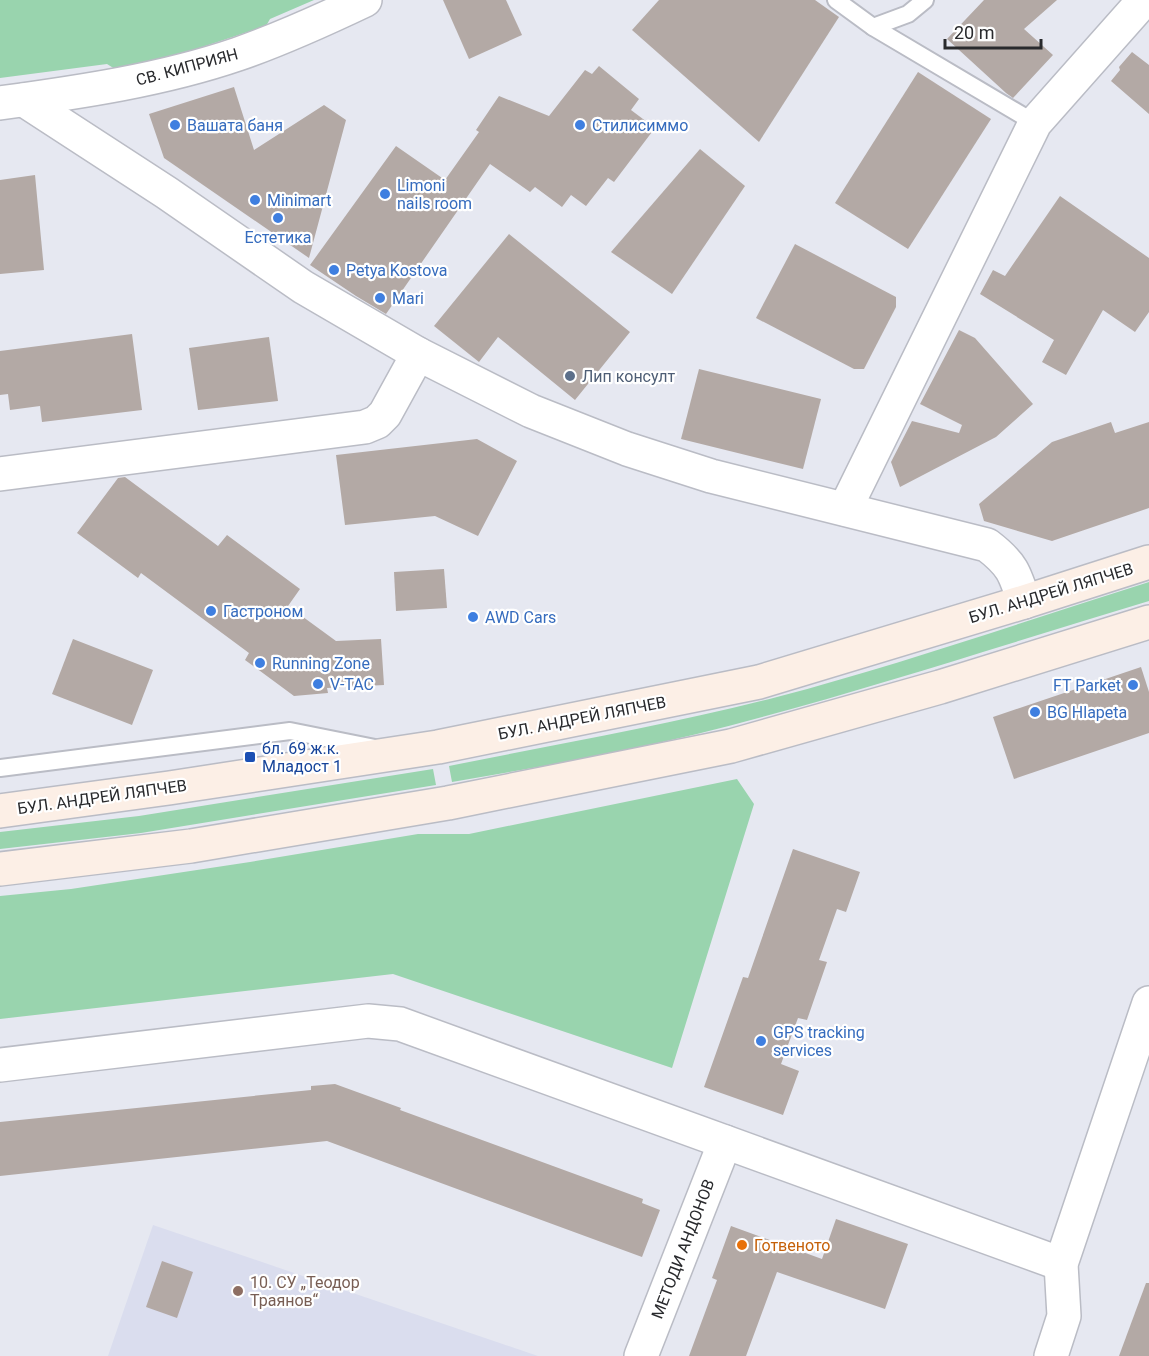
<svg xmlns="http://www.w3.org/2000/svg" width="1149" height="1356" viewBox="0 0 1149 1356" font-family="Roboto,sans-serif">
<style>
.built{fill:#daddee}
.green{fill:#99d4ae}
.building{fill:#b3a9a5}
.lines{fill:none;stroke-linecap:round;stroke-linejoin:round}
.service-casing{stroke:#babcc5;stroke-width:20}
.minor-casing{stroke:#babcc5;stroke-width:36}
.tertiary-casing{stroke:#babcc5;stroke-width:36}
.secondary-casing{stroke:#babcc5;stroke-width:36}
.service{stroke:#fff;stroke-width:16}
.minor{stroke:#fff;stroke-width:33}
.tertiary{stroke:#fff;stroke-width:33}
.secondary{stroke:#fcefe6;stroke-width:33}
.shop-dot{fill:#3f7fe0;stroke:#fff;stroke-width:2}
.service-dot{fill:#5c6f8a;stroke:#fff;stroke-width:2}
.transit-dot{fill:#1a4fb4;stroke:#fff;stroke-width:2}
.food-dot{fill:#e8710a;stroke:#fff;stroke-width:2}
.education-dot{fill:#8d6e63;stroke:#fff;stroke-width:2}
.labels{text-anchor:middle;dominant-baseline:central;stroke-width:4.5;stroke-linejoin:round;paint-order:stroke}
.street-label{font-size:16px;fill:#292a2d;stroke:#fff}
.shop-label{font-size:16px;fill:#366cbe;stroke:#fff;text-anchor:start}
.service-label{font-size:16px;fill:#4e5e75;stroke:#fff;text-anchor:start}
.transit-label{font-size:16px;fill:#164399;stroke:#fff;text-anchor:start}
.food-label{font-size:16px;fill:#c56008;stroke:#fff;text-anchor:start}
.education-label{font-size:16px;fill:#785e54;stroke:#fff;text-anchor:start}
</style>
<rect width="100%" height="100%" fill="#e6e8f1"/>
<!-- built -->
<polygon class="built" points="153,1225 538,1356 108,1356"/>
<!-- green -->
<g class="green">
<polygon points="0,0 314,0 270,19 266,26 163,60 115,69 107,64 0,78"/>
<path d="M 1149,582 L 1149,601 C 999,646 849,696 697,734 C 616,754 534,768 452,782 L 449,766 C 558,744 669,725 777,697 C 902,664 1025,621 1149,582 Z"/>
<polygon points="433,769 436,785 141,833 0,849 0,832 139,816"/>
<polygon points="737,779 754,804 672,1068 393,974 0,1019 0,896 71,889 250,862 418,834 469,834"/>
</g>
<!-- building -->
<g class="building">
<polygon points="443,0 506,0 522,35 469,59"/>
<polygon points="659,0 815,0 839,17 759,142 632,30"/>
<polygon points="984,0 1057,0 1024,29 1053,55 1013,98 1006,93 947,39"/>
<polygon points="1132,52 1149,65 1149,114 1111,81 1120,70 1119,67"/>
<polygon points="599,66 639,99 631,110 655,128 614,182 608,178 586,206 571,195 562,207 535,187 530,192 490,164 386,314 356,296 310,265 396,146 445,180 479,132 476,130 499,96 549,116 585,70 592,74"/>
<polygon points="918,72 991,119 908,249 835,203"/>
<polygon points="234,87 254,150 324,105 346,120 309,258 164,158 149,114"/>
<polygon points="700,149 745,186 672,294 611,252"/>
<polygon points="35,175 44,270 0,274 0,180"/>
<polygon points="1060,196 1149,258 1149,312 1135,332 1103,310 1066,375 1042,362 1054,340 980,294 993,270 1005,276"/>
<polygon points="509,234 630,332 575,400 498,337 479,362 434,326"/>
<polygon points="795,244 896,297 896,307 864,369 854,369 756,318"/>
<polygon points="959,330 975,338 1033,404 996,437 900,487 891,462 912,421 959,433 962,425 920,404"/>
<polygon points="132,334 142,410 42,422 40,406 10,410 8,394 0,395 0,351"/>
<polygon points="269,337 278,401 198,410 189,348"/>
<polygon points="699,369 821,399 803,469 681,439"/>
<polygon points="1111,422 1115,433 1149,422 1149,508 1052,541 984,521 979,504 1052,442"/>
<polygon points="477,439 517,461 478,536 435,516 345,525 336,455"/>
<polygon points="125,477 218,546 227,535 300,589 288,606 336,641 381,639 384,685 327,688 328,693 294,696 245,660 249,653 141,573 138,578 77,533 118,478"/>
<polygon points="444,569 447,608 396,611 394,572"/>
<polygon points="73,639 153,670 132,725 52,694"/>
<polygon points="1141,667 1149,692 1149,733 1014,779 993,717"/>
<polygon points="793,849 860,872 846,912 837,909 819,960 827,962 807,1020 798,1018 781,1064 799,1071 783,1115 704,1087 743,977 748,978"/>
<polygon points="335,1084 401,1108 400,1110 643,1199 642,1203 660,1210 642,1257 327,1141 0,1176 0,1122 311,1090 311,1086"/>
<polygon points="836,1219 908,1244 885,1309 777,1272 746,1356 689,1356 717,1280 712,1278 731,1226 822,1259"/>
<polygon points="162,1261 193,1272 177,1318 146,1307"/>
<polygon points="1146,1283 1149,1283 1149,1356 1119,1356"/>
</g>
<g class="lines">
<!-- service casing -->
<g class="service-casing">
<g id="service">
<polyline points="836,0 873,27 1035,123"/>
<polyline points="873,27 908,14 925,0"/>
<polyline points="0,768 290,731 375,748"/>
</g>
</g>
<!-- minor casing -->
<g class="minor-casing">
<g id="minor">
<path d="M 24,100 L 167,193 L 303,287 L 418,354 L 531,411 L 627,449 L 711,476 L 987,545 C 1012,564 1015,573 1024,602"/>
<polyline points="0,474 365,427 377,422 385,414 418,354"/>
<polyline points="845,509 1035,123 1144,0"/>
<polyline points="0,1065 368,1021 400,1024 1061,1264"/>
<polyline points="641,1356 725,1142"/>
<polyline points="1051,1356 1064,1316 1061,1264 1149,1003"/>
</g>
</g>
<!-- tertiary casing -->
<g class="tertiary-casing">
<path id="tertiary" d="M 0,103 C 80,92 162,80 238,54 C 281,39 323,20 365,0"/>
</g>
<!-- secondary casing -->
<g class="secondary-casing">
<g id="secondary">
<polyline points="0,811 169,788 438,747 759,682 1024,602 1149,562"/>
<polyline points="0,869 191,846 448,803 731,746 940,687 1149,622"/>
</g>
</g>
<!-- service -->
<use href="#service" class="service"/>
<!-- minor -->
<use href="#minor" class="minor"/>
<!-- tertiary -->
<use href="#tertiary" class="tertiary"/>
<!-- secondary -->
<use href="#secondary" class="secondary"/>
</g>
<!-- markers -->
<g class="shop-dot">
<circle cx="175" cy="125" r="6"/>
<circle cx="580" cy="125" r="6"/>
<circle cx="385" cy="194" r="6"/>
<circle cx="255" cy="200" r="6"/>
<circle cx="278" cy="218" r="6"/>
<circle cx="334" cy="270" r="6"/>
<circle cx="380" cy="298" r="6"/>
<circle cx="211" cy="611" r="6"/>
<circle cx="473" cy="617" r="6"/>
<circle cx="260" cy="663" r="6"/>
<circle cx="318" cy="684" r="6"/>
<circle cx="1133" cy="685" r="6"/>
<circle cx="1035" cy="712" r="6"/>
<circle cx="761" cy="1041" r="6"/>
</g>
<circle class="service-dot" cx="570" cy="376" r="6"/>
<rect class="transit-dot" x="244" y="751" width="12" height="12" rx="3"/>
<circle class="food-dot" cx="742" cy="1245" r="6"/>
<circle class="education-dot" cx="238" cy="1291" r="6"/>
<g class="labels">
<!-- street labels -->
<g class="street-label">
<text transform="translate(187 67) rotate(-15)">СВ. КИПРИЯН</text>
<text transform="translate(1051 593) rotate(-17)">БУЛ. АНДРЕЙ ЛЯПЧЕВ</text>
<text transform="translate(582 718) rotate(-11)">БУЛ. АНДРЕЙ ЛЯПЧЕВ</text>
<text transform="translate(102 797) rotate(-8)">БУЛ. АНДРЕЙ ЛЯПЧЕВ</text>
<text transform="translate(683 1249) rotate(-69)">МЕТОДИ АНДОНОВ</text>
</g>
<!-- shop labels -->
<g class="shop-label">
<text x="187" y="125">Вашата баня</text>
<text x="592" y="125">Стилисиммо</text>
<text x="397" y="185">Limoni<tspan x="397" dy="18">nails room</tspan></text>
<text x="267" y="200">Minimart</text>
<text x="278" y="237" text-anchor="middle">Естетика</text>
<text x="346" y="270">Petya Kostova</text>
<text x="392" y="298">Mari</text>
<text x="223" y="611">Гастроном</text>
<text x="485" y="617">AWD Cars</text>
<text x="272" y="663">Running Zone</text>
<text x="330" y="684">V-TAC</text>
<text x="1121" y="685" text-anchor="end">FT Parket</text>
<text x="1047" y="712">BG Hlapeta</text>
<text x="773" y="1032">GPS tracking<tspan x="773" dy="18">services</tspan></text>
</g>
<!-- service labels -->
<g class="service-label">
<text x="582" y="376">Лип консулт</text>
</g>
<!-- transit labels -->
<g class="transit-label">
<text x="262" y="748">бл. 69 ж.к.<tspan x="262" dy="18">Младост 1</tspan></text>
</g>
<!-- food labels -->
<g class="food-label">
<text x="754" y="1245">Готвеното</text>
</g>
<!-- education labels -->
<g class="education-label">
<text x="250" y="1282">10. СУ „Теодор<tspan x="250" dy="18">Траянов“</tspan></text>
</g>
</g>
<!-- scale -->
<path d="M945 39v9h96v-9" fill="none" stroke="#292a2d" stroke-width="3"/>
<text x="954" y="39" font-size="18" fill="#292a2d" stroke="#ffffff" stroke-width="4.5" paint-order="stroke">20 m</text>
</svg>
